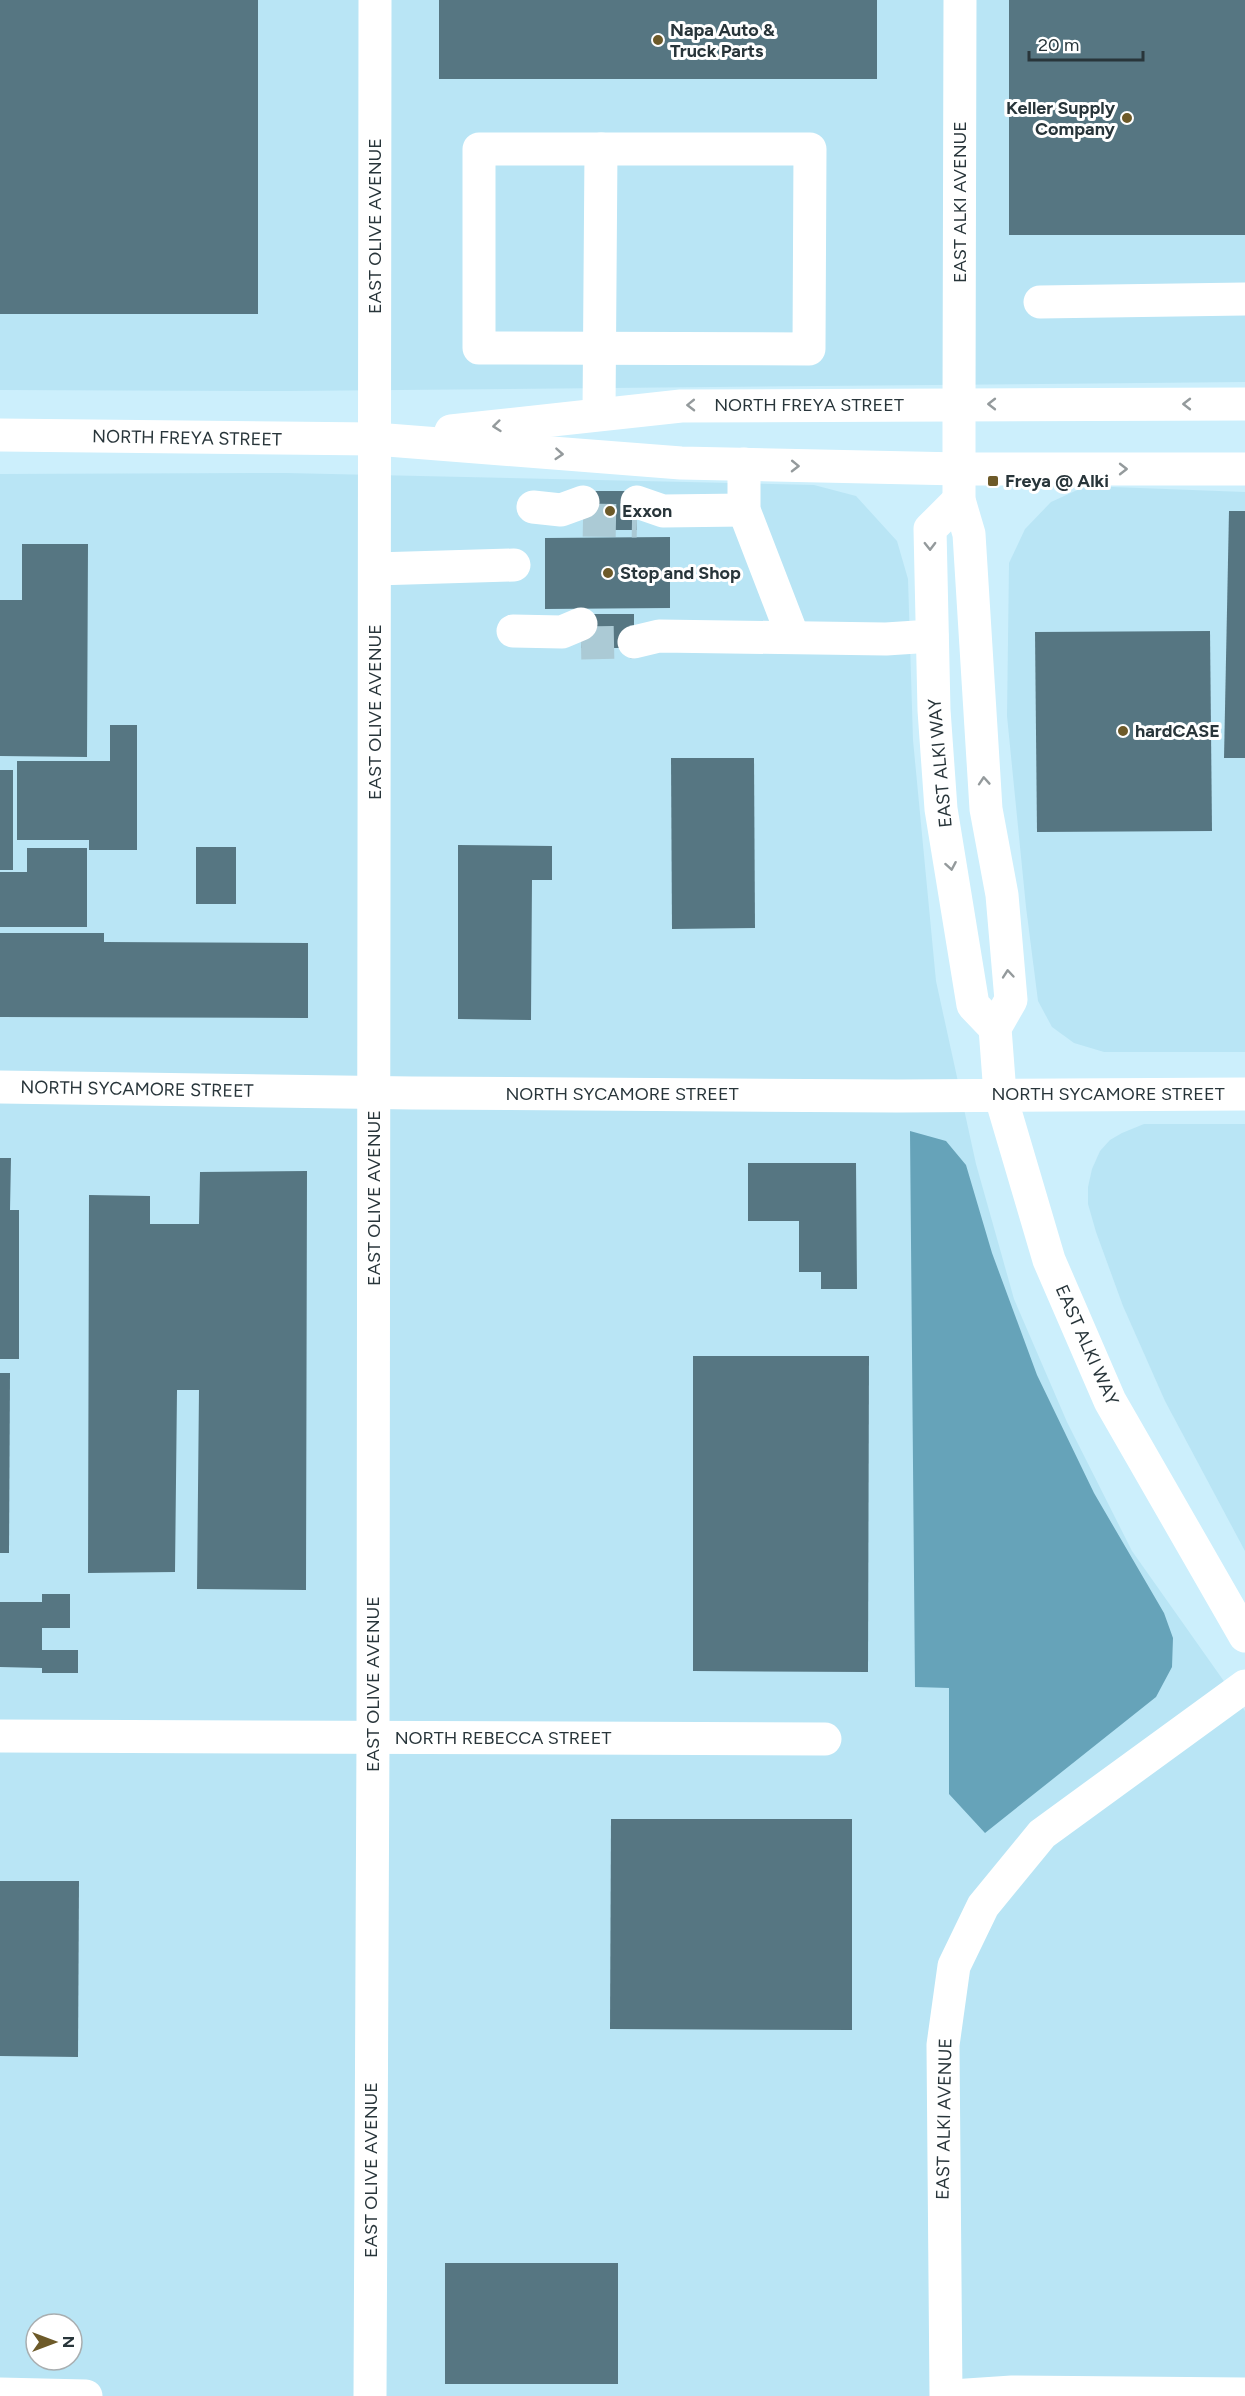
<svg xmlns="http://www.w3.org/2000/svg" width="1245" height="2396" viewBox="0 0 1245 2396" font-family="Figtree,sans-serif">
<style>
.built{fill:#b9e5f5;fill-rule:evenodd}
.water{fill:#66a3b9}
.building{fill:#567682}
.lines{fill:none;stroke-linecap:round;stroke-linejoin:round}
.minor-tunnel{stroke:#abcad5;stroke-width:33;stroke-dasharray:33 16;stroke-linecap:butt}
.minor{stroke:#fff;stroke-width:33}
.major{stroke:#fff;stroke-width:33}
.oneway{stroke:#949a9c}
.poi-dot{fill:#6d5a29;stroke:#fff;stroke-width:2}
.labels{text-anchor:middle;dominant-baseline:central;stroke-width:6;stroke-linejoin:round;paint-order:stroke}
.poi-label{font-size:18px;font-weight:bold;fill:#28353a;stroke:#fff;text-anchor:start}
.street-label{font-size:18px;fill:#28353a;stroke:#fff}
</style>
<rect width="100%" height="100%" fill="#cceffc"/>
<!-- built -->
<g class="built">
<polygon points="0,0 1245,0 1245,382 289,391 0,390"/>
<path d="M 286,473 L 814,485 L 856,496 L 897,541 L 908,579 L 913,740 L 936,981 L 976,1164 L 1014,1299 L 1067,1422 L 1132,1551 L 1245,1711 L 1245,2396 L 0,2396 L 0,474 ZM 36,2324 L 72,2324 L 72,2360 L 36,2360 Z"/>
<polygon points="1086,486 1245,492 1245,1052 1104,1052 1074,1043 1052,1027 1038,1001 1026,907 1007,716 1009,563 1025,529 1051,502"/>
<polygon points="1144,1124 1245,1124 1245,1551 1165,1401 1123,1306 1096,1232 1088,1204 1088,1187 1092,1169 1100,1151 1110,1140 1122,1133"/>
</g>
<!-- water -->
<polygon class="water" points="910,1131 946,1141 966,1165 992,1253 1037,1375 1094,1493 1164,1613 1173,1638 1172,1667 1156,1697 985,1833 949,1794 949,1688 915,1687"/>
<!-- building -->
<g class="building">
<rect x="0" y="0" width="258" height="314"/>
<rect x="439" y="0" width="438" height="79"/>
<rect x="1009" y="0" width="236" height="235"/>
<rect x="583" y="491" width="54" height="39"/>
<polygon points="1229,511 1245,511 1245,758 1224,758"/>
<polygon points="670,537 670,608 545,609 545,538"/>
<polygon points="22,544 88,544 87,757 0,756 0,600 22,600"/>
<rect x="581" y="614" width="53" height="34"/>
<polygon points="1210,631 1212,831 1037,832 1035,632"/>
<polygon points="110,725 137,725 137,850 89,850 89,840 17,840 17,761 110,761"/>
<polygon points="671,758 754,758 755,928 672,929"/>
<rect x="0" y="770" width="13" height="100"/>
<polygon points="458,845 552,846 552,880 532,880 531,1020 458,1019"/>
<rect x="196" y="847" width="40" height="57"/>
<polygon points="27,848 87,848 87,927 0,927 0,872 27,872"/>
<polygon points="0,933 104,933 104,942 308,943 308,1018 0,1017"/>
<polygon points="0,1158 11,1158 10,1210 19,1210 19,1359 0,1359"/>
<polygon points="748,1163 856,1163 857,1289 821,1289 821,1272 799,1272 799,1221 748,1221"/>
<polygon points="307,1171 306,1590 197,1589 199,1390 177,1390 175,1572 88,1573 89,1195 150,1196 150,1224 199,1224 200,1172"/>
<polygon points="693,1356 869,1356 868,1672 693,1671"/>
<polygon points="0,1373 10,1373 9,1553 0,1553"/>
<polygon points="42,1594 70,1594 70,1628 42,1628 42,1650 78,1650 78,1673 42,1673 42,1668 0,1667 0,1602 42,1602"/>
<polygon points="611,1819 852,1819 852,2030 610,2029"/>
<polygon points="0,1881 79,1881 78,2057 0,2056"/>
<rect x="445" y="2263" width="173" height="121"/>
</g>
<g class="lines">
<!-- minor-tunnel -->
<g class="minor-tunnel">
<polyline points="583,520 637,521"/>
<polyline points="581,643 634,642"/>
</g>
<!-- minor -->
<g class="minor">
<polygon points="479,149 810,149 809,349 479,348"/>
<polyline points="1040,302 1245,299"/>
<polyline points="959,404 960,0"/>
<polyline points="599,413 601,149"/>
<polyline points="744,464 744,510 793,637"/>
<polyline points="637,502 663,511 744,510"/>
<polyline points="533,507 561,510 583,502"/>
<polyline points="375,569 514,565"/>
<polyline points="513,631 562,632 581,624"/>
<polyline points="634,642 659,636 886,639 932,636"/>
<polyline points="0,1087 412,1093 897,1096 1245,1094"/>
<polyline points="0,1736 825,1739"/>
<polyline points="0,2394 86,2396"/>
<polyline points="370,2396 373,1738 375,0"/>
<polyline points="946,2396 943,2045 954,1966 983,1906 1042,1834 1245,1686"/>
<polyline points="952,2396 1012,2392 1245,2394"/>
</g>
<!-- major -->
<g class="major">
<polyline points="959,404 959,500 969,534 986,809 1002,895 1011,1000 995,1028 1000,1094 1049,1260 1110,1401 1245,1636"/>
<polyline points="451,431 681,406 1245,404"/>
<polyline points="0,435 375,439 681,463 960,469 1245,469"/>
<polyline points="959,500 930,529 934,710 941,809 973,1005 995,1028"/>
</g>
</g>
<!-- one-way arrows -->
<defs><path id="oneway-chevron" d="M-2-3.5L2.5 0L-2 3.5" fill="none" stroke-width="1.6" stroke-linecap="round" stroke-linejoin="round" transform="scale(1.5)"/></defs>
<g class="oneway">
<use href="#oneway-chevron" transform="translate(992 404) rotate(-180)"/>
<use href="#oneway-chevron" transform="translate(1187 404) rotate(-180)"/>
<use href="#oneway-chevron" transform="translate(691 405) rotate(179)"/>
<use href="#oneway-chevron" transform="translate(497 426) rotate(174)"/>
<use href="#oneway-chevron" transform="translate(559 454) rotate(4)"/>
<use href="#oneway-chevron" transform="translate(795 466) rotate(1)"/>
<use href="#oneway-chevron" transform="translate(1123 469)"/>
<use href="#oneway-chevron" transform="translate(930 546) rotate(89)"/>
<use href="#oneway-chevron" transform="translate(984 781) rotate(-94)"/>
<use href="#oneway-chevron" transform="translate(951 866) rotate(80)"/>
<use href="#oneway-chevron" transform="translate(1008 974) rotate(-95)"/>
</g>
<!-- markers -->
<g class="poi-dot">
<circle cx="658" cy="40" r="6"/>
<circle cx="1127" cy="118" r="6"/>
<rect x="987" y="475" width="12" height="12" rx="3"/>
<circle cx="610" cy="511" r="6"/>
<circle cx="608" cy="573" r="6"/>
<circle cx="1123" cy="731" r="6"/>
</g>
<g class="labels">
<!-- poi labels -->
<g class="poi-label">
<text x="670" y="30">Napa Auto &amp;<tspan x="670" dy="21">Truck Parts</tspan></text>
<text x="1115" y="108" text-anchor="end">Keller Supply<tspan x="1115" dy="21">Company</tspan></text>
<text x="1005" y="481">Freya @ Alki</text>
<text x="622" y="511">Exxon</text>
<text x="620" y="573">Stop and Shop</text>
<text x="1135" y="731">hardCASE</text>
</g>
<!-- street labels -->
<g class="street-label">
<text transform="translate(960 202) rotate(-90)">EAST ALKI AVENUE</text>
<text transform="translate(375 226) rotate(-90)">EAST OLIVE AVENUE</text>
<text x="809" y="405">NORTH FREYA STREET</text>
<text transform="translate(187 438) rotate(1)">NORTH FREYA STREET</text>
<text transform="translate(375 712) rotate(-90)">EAST OLIVE AVENUE</text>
<text transform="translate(940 763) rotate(-95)">EAST ALKI WAY</text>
<text transform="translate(137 1089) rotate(1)">NORTH SYCAMORE STREET</text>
<text x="622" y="1094">NORTH SYCAMORE STREET</text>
<text x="1108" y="1094">NORTH SYCAMORE STREET</text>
<text transform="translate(374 1198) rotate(-90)">EAST OLIVE AVENUE</text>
<text transform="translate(1087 1345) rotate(66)">EAST ALKI WAY</text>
<text transform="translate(373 1684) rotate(-90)">EAST OLIVE AVENUE</text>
<text x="503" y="1738">NORTH REBECCA STREET</text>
<text transform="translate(944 2119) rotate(-89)">EAST ALKI AVENUE</text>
<text transform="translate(371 2170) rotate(-90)">EAST OLIVE AVENUE</text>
</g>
</g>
<!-- north arrow -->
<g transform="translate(54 2342) rotate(90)"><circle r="28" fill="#ffffff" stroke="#a9aeb0" stroke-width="1.5"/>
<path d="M0-4.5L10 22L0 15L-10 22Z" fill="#6d5a29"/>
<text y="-9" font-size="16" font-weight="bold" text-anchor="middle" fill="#28353a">N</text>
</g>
<!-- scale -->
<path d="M1029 51v9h114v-9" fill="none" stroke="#28353a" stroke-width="3"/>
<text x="1038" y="51" font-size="18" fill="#28353a" stroke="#ffffff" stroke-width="4.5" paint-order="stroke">20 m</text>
</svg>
